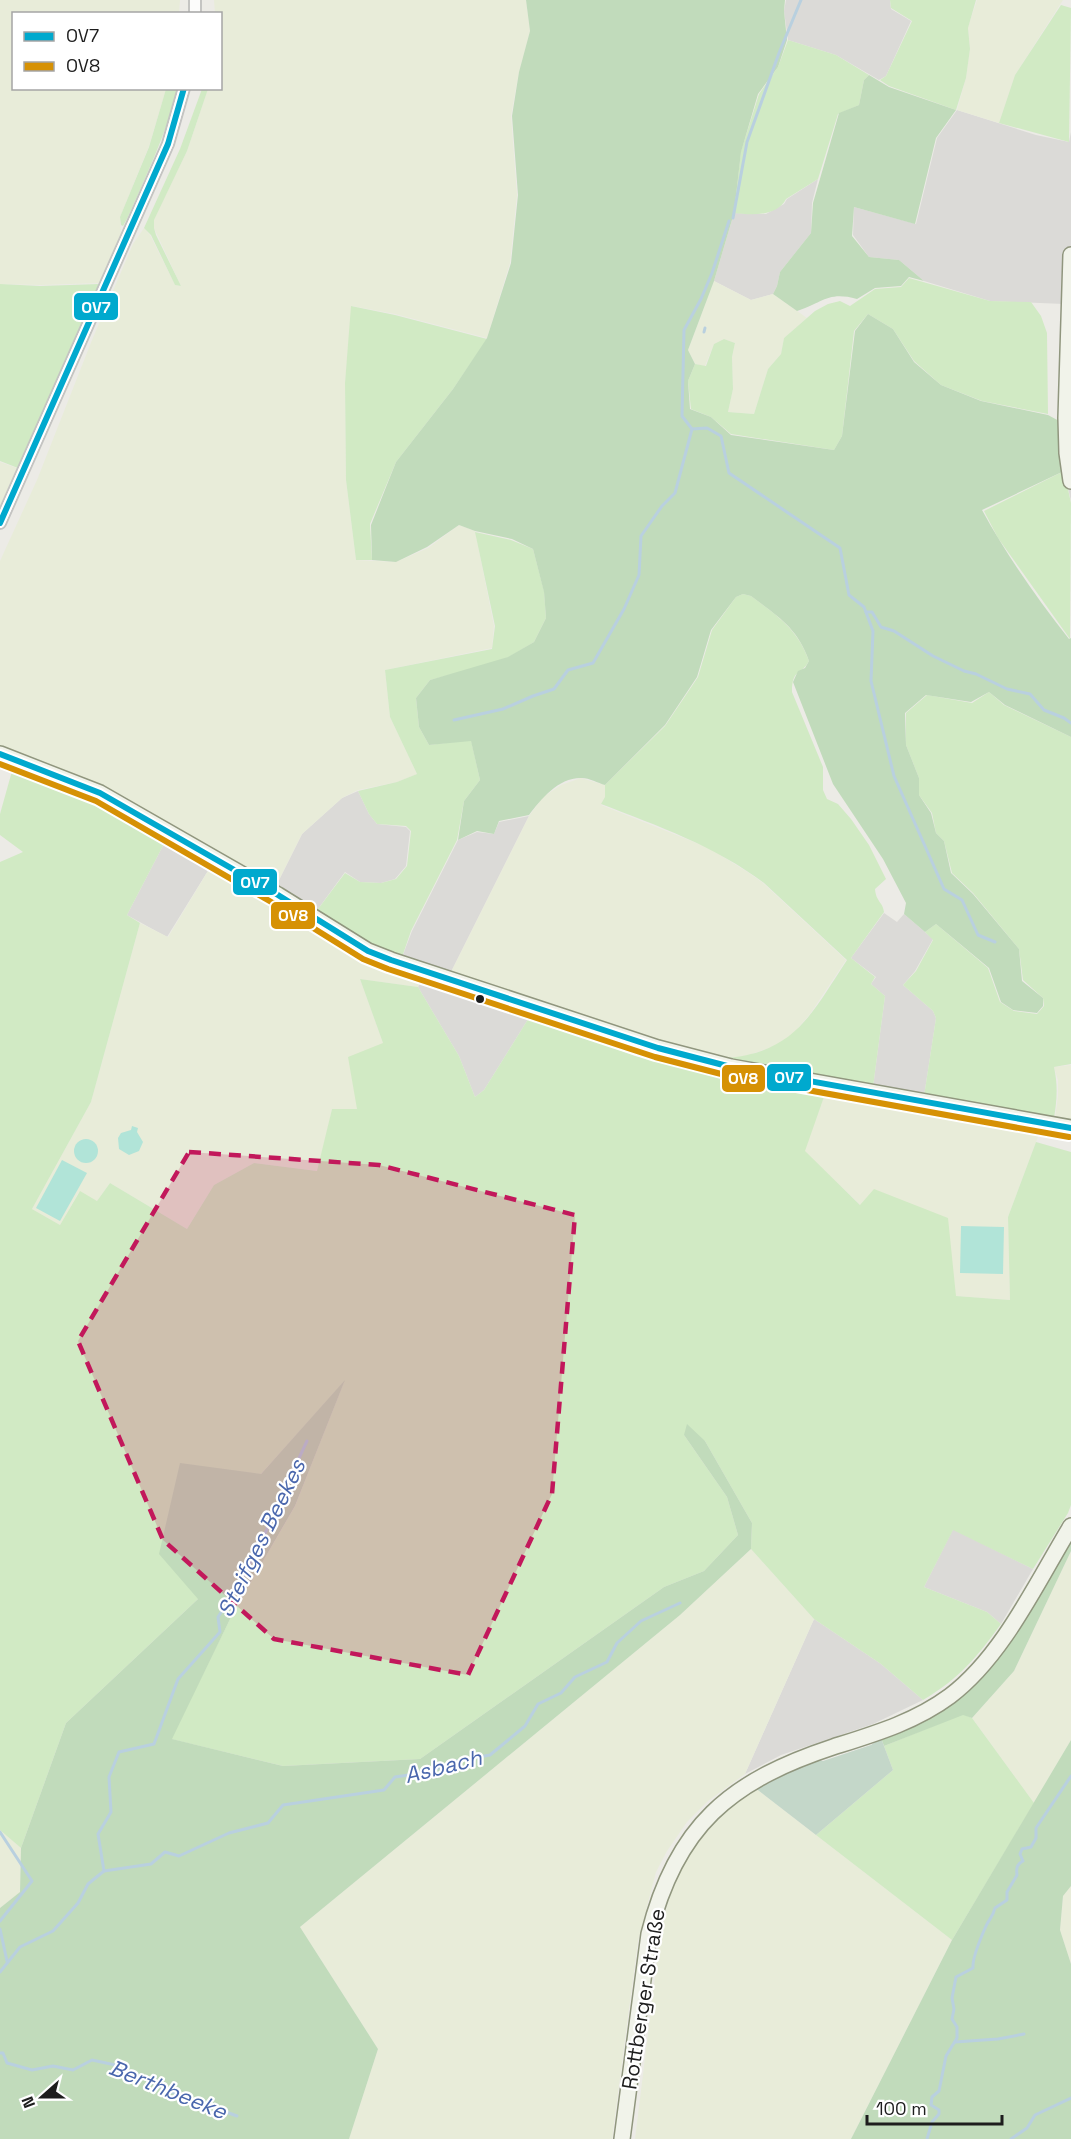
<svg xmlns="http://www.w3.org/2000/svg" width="1071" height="2139" viewBox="0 0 1071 2139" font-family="'Space Grotesk',sans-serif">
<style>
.residential{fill:#dbdad7}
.farmland{fill:#e8ecd9}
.grass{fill:#d1eac4}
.forest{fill:#c1dbbb}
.cemetery{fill:#c4d7c9}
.pitch{fill:#b1e4d8}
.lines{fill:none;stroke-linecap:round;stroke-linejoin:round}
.stream{stroke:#b9d0df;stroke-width:3}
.street-casing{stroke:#c4c4c2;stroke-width:14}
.secondary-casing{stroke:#90967e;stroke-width:18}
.street{stroke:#fcfcfb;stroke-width:10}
.secondary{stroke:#f1f3ea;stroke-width:15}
.bus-1-casing{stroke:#fff;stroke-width:10}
.bus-2-casing{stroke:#fff;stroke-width:10}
.bus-1{stroke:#00a9ce;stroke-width:6}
.bus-2{stroke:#d69104;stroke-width:6}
.marked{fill:#c2185b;fill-opacity:0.2;stroke:#c2185b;stroke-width:4.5;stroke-dasharray:12 8;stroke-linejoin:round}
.bus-dot{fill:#1d1d1d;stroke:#fff;stroke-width:2}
.labels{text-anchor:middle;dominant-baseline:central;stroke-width:4.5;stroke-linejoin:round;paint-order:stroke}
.street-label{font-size:21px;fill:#1d1d1d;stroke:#fff}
.water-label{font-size:22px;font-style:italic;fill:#4a67ad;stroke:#fff}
.line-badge{stroke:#fff;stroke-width:2}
.badge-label{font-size:16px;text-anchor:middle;font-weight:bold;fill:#fff}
</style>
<rect width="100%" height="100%" fill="#ecebe6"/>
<!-- residential -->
<g class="residential">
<polygon points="786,0 890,0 891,9 911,21 886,76 879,80 836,55 788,40 784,11"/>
<polygon points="957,110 1036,135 1069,142 1071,132 1071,501 1064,471 1064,304 990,301 924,281 899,260 869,257 853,235 854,207 916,224 937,138"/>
<polygon points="818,179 812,203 811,233 780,272 777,286 773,294 751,300 714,281 734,213 766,214 784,204 787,199"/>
<polygon points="358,791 369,814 377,824 406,827 410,831 406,866 395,879 381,883 360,882 345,872 315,913 275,888 302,834 342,798"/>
<polygon points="529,816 450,974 401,960 412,931 458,840 477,832 494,834 499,822"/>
<polygon points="168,836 214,861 167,937 127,915"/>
<polygon points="884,913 897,922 904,914 933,939 915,971 903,985 933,1011 936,1018 924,1096 873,1087 885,996 871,984 876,977 851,958"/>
<polygon points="422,978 530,1016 484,1090 475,1097 459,1056 418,987"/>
<polygon points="953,1529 1033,1569 1001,1624 987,1612 924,1587"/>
<polygon points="814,1619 881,1664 923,1700 873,1724 781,1755 745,1774"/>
</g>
<!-- farmland -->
<g class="farmland">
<polygon points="0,0 180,0 179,13 14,14 14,88 166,89 149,146 120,217 121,235 100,283 40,285 0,284"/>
<polygon points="214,0 526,0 530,31 519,72 511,116 517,195 510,263 487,338 395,314 352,306 345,383 346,480 356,560 396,562 428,548 459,525 475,531 494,626 492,648 385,670 390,717 417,774 397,782 358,790 342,798 302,834 275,888 0,750 0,561 37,480 92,340 133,244 144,228 150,235 175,285 181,286 154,228 154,219 187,151 208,89 220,88 220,14 215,13"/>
<polygon points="977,0 1063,0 1015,75 999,123 957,110 966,78 970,49 968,27"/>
<polygon points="714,281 751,300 773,294 807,318 784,338 781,354 768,369 754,414 728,412 733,389 732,357 735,343 724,339 714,344 705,366 695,364 688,350"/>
<polygon points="0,462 17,468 0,506"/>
<polygon points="581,778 605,785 605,797 601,805 709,848 749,873 763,883 846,960 810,1014 793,1034 781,1043 769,1048 743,1057 725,1058 723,1061 450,974 529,816 543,797 561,785"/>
<polygon points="214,861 394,969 422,978 418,987 360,979 383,1043 357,1109 332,1109 318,1171 254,1163 214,1185 187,1229 110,1183 97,1201 79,1192 60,1225 32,1209 91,1102 140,923 168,937"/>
<polygon points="1071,1065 1071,1121 1055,1118 1058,1096 1058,1080 1054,1067"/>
<polygon points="825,1094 888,1104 1039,1134 1008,1217 1010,1300 956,1296 804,1151"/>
<polygon points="751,1549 814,1619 745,1774 708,1801 687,1822 667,1851 656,1872 638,1941 612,2139 349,2139 378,2049 300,1927 680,1615"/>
<polygon points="1071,1551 1071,1740 1034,1803 972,1718 1014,1671"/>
<polygon points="754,1787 952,1940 851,2139 635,2139 659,1945 673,1876 711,1822"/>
<polygon points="0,1830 21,1848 20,1892 0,1908"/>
<polygon points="1071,1886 1071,1964 1060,1930 1063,1896"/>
</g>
<!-- grass -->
<g class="grass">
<polygon points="890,0 976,0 968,28 970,49 966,78 956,110 889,86 880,80 886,76 912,21 891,8"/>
<polygon points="1061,5 1071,8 1069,142 999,123 1015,75"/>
<path d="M 788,40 L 836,55 L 869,75 L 864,80 L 859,105 L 838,114 L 818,179 L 786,199 C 777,217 751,215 734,213 L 741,151 L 759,94 L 778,67 Z"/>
<path d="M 166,89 L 178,89 C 166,134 146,176 127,219 L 123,226 L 121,225 L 120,217 L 149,147 Z"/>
<polygon points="202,89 208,89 187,151 154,220 154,228 156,235 181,286 175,285 151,235 144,228 180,149"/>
<polygon points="909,278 990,301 1031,302 1041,316 1047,333 1048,414 982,401 941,385 914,361 893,329 868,314 854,331 842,436 834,450 731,434 711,417 691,409 688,381 695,364 706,366 714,344 724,339 735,343 732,357 733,389 728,412 754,414 768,369 781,354 784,338 815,311 828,304 840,301 850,306 875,289 901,287"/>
<polygon points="0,284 40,286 99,284 18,468 0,461"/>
<polygon points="351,306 395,315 487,339 453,389 396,462 370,524 372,560 356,560 346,480 345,383"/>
<polygon points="1064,471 1071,503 1070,639 998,538 984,511"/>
<polygon points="475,532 511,540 533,549 544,591 546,618 534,642 509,657 476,668 430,680 416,698 419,727 429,745 471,740 480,780 464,801 457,840 411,931 401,960 386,955 315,913 345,873 360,882 381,883 396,879 407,866 411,831 406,826 377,824 369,814 358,791 397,782 417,774 390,717 385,670 492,649 495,626"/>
<path d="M 743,594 L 751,596 C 777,616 797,628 809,661 C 801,676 792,668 792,692 L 823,767 L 823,790 L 827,799 L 838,804 L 851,819 L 869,845 L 886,879 L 875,889 C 876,902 883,902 884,912 L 851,958 L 875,977 L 871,984 L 885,996 L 873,1087 L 725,1058 C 795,1053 812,1013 847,960 L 764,883 C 715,846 658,826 601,804 L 605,797 L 605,785 L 665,726 L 698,677 L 712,630 L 736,597 Z"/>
<path d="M 989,692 L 1004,705 L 1071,737 L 1071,1064 L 1054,1067 C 1058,1085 1057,1100 1054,1118 L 924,1096 L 936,1018 L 933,1011 L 903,985 L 916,971 L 933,940 L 925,932 L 936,924 L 988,968 L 1000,1002 L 1014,1011 L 1037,1014 L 1044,1006 L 1043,998 L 1023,980 L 1019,949 L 973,893 L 952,873 L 944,841 L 936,833 L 932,813 L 919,795 L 919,778 L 906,745 L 906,713 L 927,695 L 972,703 Z"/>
<path d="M 14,764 L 98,796 L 168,836 L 127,915 L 140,923 L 91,1102 L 32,1209 L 60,1225 L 80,1191 L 97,1201 L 110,1183 L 187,1229 L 214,1185 L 254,1163 L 317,1171 L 332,1109 L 357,1109 L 348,1057 L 383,1043 L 360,979 L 418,987 L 459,1056 L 475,1097 L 484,1090 L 530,1016 L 635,1056 L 737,1078 L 825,1094 L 805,1151 L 860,1205 L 874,1189 L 948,1218 L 956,1296 L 1010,1300 L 1008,1217 L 1036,1142 L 1071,1152 L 1071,1505 L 1068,1513 L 1033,1569 L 953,1530 L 924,1587 L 987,1612 L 1001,1624 C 976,1658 960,1678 923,1700 L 881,1664 L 814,1619 L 751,1549 L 752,1523 L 705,1441 L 684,1435 L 727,1497 L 738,1535 L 704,1571 L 664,1587 L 420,1759 L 283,1766 L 171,1739 L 233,1613 L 295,1506 L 344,1382 L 261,1474 L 198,1599 L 66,1723 L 21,1848 L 0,1830 L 0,862 L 23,852 L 0,835 L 0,814 Z"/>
<polygon points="963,1714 972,1718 1034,1803 952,1940 816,1835 893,1770 884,1746"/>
</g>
<!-- forest -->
<g class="forest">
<path d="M 526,0 L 785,0 L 784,11 L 787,40 L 778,67 L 758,94 L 741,152 L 734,213 L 714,281 L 688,350 L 695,364 L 688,381 L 690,409 L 711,417 L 731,435 L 834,450 L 842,436 L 855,331 L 868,314 L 893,329 L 914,362 L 941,385 L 981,401 L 1048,415 L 1061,422 L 1064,471 L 982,510 C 1007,556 1037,598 1069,639 L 1071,638 L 1071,737 L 1005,705 L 989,692 L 971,702 L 926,695 L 905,713 L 906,745 L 919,778 L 919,795 L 931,813 L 936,833 L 944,841 L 951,873 L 973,894 L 1019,949 L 1022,981 L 1043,998 L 1043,1006 L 1037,1013 L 1013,1010 L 1001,1002 L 989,968 L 936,924 L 925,932 L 904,914 L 906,903 L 883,859 L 833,784 L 793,682 L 798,671 L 805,668 L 809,661 C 797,627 778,617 751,596 L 743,594 L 736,597 L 711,630 L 697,677 L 665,725 L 605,785 C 598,783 589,778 582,778 C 559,777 541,799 529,815 L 499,821 L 494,834 L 477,831 L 458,840 L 464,801 L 480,780 L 471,741 L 429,745 L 419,727 L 416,698 L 430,680 L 508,657 L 534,642 L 546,618 L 544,592 L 533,549 L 512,539 L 475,531 L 459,525 L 427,547 L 396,562 L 372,560 L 371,525 L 396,462 L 453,389 L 487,338 L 511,263 L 518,195 L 512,116 L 519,72 L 530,31 Z"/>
<path d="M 869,75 L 889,87 L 956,110 L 936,138 L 915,224 L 854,207 L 852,236 L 869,257 L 899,260 L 924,281 L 909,277 L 901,286 L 875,288 L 857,299 C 827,291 823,303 797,311 L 773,294 L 777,286 L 780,272 L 811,233 L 813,203 L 839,113 L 859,105 L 864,80 Z"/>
<polygon points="345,1380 295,1506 233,1613 172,1739 283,1766 420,1759 664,1587 704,1571 738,1535 727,1497 684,1435 687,1424 705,1441 752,1523 751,1549 680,1615 300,1927 378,2049 349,2139 0,2139 0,1908 20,1892 21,1848 66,1723 198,1599 159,1554 180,1463 261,1474"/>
<polygon points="1071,1534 1071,1551 1014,1671 972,1718 963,1715 884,1746 881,1738 953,1698"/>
<polygon points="1071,1740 1071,1886 1063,1896 1060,1930 1071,1964 1071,2139 851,2139 952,1940"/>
</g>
<!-- cemetery -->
<polygon class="cemetery" points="881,1738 893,1770 816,1835 754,1787 812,1759 823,1761 871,1745"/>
<!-- pitch -->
<g class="pitch">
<polygon points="132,1126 138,1128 137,1132 143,1142 139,1151 129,1155 119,1149 118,1138 121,1133 131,1130"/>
<circle cx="86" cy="1151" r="12"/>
<polygon points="62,1160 87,1173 60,1221 36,1208"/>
<polygon points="961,1226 1004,1227 1003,1274 960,1273"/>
</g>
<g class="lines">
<!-- stream -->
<g class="stream">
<polyline points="733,218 747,142 779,53 801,0"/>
<polyline points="704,332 705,328"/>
<polyline points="692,429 707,428 721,436 729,473 840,548 849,595 864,607 873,631 871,681 894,776 944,889 962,900 978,935 995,942"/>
<polyline points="866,612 872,612 881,627 894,631 933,656 964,671 976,674 1007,689 1030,694 1044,710 1064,718 1071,723"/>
<polyline points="454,720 503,709 533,696 554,689 568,670 593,663 624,609 639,575 641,536 662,506 675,493 692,429 682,416 684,330 701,299 712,273 729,221"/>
<polyline points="0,1832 32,1881 0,1921"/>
<path d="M 104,1871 L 98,1834 L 111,1812 L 109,1777 L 119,1752 L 154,1744 L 178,1679 L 220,1632 L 218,1617 C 256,1563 279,1500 307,1441"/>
<polyline points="0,1929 7,1961"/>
<polyline points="0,1972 20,1947 53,1931 78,1903 88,1884 104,1871 151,1864 165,1852 179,1856 229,1833 268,1823 283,1805 384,1790 395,1777 429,1772 452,1762 490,1755 525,1726 538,1704 561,1693 575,1677 607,1662 617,1643 641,1621 680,1603"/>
<polyline points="955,2042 998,2039 1024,2034"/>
<polyline points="0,2053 3,2053 7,2063 32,2070 53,2066 73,2070 92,2060 120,2066 164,2089 237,2116"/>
<path d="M 927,2139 L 932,2122 L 939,2114 L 939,2110 L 931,2105 L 932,2097 L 939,2091 L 946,2056 L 957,2038 L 957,2027 L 952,2019 L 954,2009 L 952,1998 L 956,1977 L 973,1968 C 972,1959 982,1935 986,1926 C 989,1919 993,1917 995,1908 L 1007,1900 L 1007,1892 L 1017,1875 C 1016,1868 1017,1864 1023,1861 L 1020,1854 L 1022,1849 L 1031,1847 L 1036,1838 L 1036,1828 L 1071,1776"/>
<polyline points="1011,2139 1027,2128 1035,2115 1071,2098"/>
</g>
<!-- street casing -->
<g class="street-casing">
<g id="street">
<polyline points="195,14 195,0"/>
<polyline points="0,523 168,144 184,88"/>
</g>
</g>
<!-- secondary casing -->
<g class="secondary-casing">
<g id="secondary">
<polyline points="1071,255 1066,418 1067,453 1071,481"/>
<polyline points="0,754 100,793 278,895 368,951 391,960 658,1048 731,1067 1071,1128"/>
<path d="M 622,2139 L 649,1934 C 676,1826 730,1781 833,1747 C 874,1734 915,1722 950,1696 C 1003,1656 1037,1582 1071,1526"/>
</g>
</g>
<!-- street -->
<use href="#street" class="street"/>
<!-- secondary -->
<use href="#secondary" class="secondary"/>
<!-- bus-1 casing -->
<g class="bus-1-casing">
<g id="bus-1">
<polyline points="0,523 168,144 184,88"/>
<polyline points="0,754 100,793 278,895 368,951 391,960 658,1048 731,1067 1071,1128"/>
</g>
</g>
<!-- bus-2 casing -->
<g class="bus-2-casing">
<polyline id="bus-2" points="0,764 96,801 273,903 363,959 388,969 655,1057 729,1076 1069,1137"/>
</g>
<!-- bus-1 -->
<use href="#bus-1" class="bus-1"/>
<!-- bus-2 -->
<use href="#bus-2" class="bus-2"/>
</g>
<!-- marked area -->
<path class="marked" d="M 189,1152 L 379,1165 L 575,1215 L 552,1494 L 468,1675 L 274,1639 L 163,1540 L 78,1341 Z"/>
<!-- markers -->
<circle class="bus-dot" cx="480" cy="999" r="5"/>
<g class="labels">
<!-- street labels -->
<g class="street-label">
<text transform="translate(643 1999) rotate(-81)">Rottberger Straße</text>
</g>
<!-- water labels -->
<g class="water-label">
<text transform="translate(261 1538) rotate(-64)">Steifges Beekes</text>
<text transform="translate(443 1766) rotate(-14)">Asbach</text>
<text transform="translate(168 2089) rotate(22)">Berthbeeke</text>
</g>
</g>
<g class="line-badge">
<rect x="73" y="292" width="46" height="29" rx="6" fill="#00a9ce"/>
<rect x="232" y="868" width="46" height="28" rx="6" fill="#00a9ce"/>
<rect x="270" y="901" width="46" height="29" rx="6" fill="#d69104"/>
<rect x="766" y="1063" width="46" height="29" rx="6" fill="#00a9ce"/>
<rect x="721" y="1064" width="45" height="29" rx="6" fill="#d69104"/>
</g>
<g class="badge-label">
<text x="96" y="313">OV7</text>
<text x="255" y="888">OV7</text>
<text x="293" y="921">OV8</text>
<text x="789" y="1083">OV7</text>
<text x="743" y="1084">OV8</text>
</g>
<!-- legend -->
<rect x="12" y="12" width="210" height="78" fill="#ffffff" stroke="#a5a5a5" stroke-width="1.5"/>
<rect x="24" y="32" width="30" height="9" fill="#00a9ce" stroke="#a5a5a5" stroke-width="1.5"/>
<text x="66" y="42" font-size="18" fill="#1d1d1d">OV7</text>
<rect x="24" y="62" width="30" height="9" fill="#d69104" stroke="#a5a5a5" stroke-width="1.5"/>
<text x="66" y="72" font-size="18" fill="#1d1d1d">OV8</text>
<!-- north arrow -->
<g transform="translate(42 2097) rotate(249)" stroke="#ffffff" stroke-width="4.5" paint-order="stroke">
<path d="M0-4.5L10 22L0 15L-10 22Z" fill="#1d1d1d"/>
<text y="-9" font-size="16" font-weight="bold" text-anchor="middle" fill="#1d1d1d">N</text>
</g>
<!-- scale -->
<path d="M867 2115v9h135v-9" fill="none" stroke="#1d1d1d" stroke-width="3"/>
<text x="876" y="2115" font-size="18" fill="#1d1d1d" stroke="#ffffff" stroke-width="4.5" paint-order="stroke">100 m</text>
</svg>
